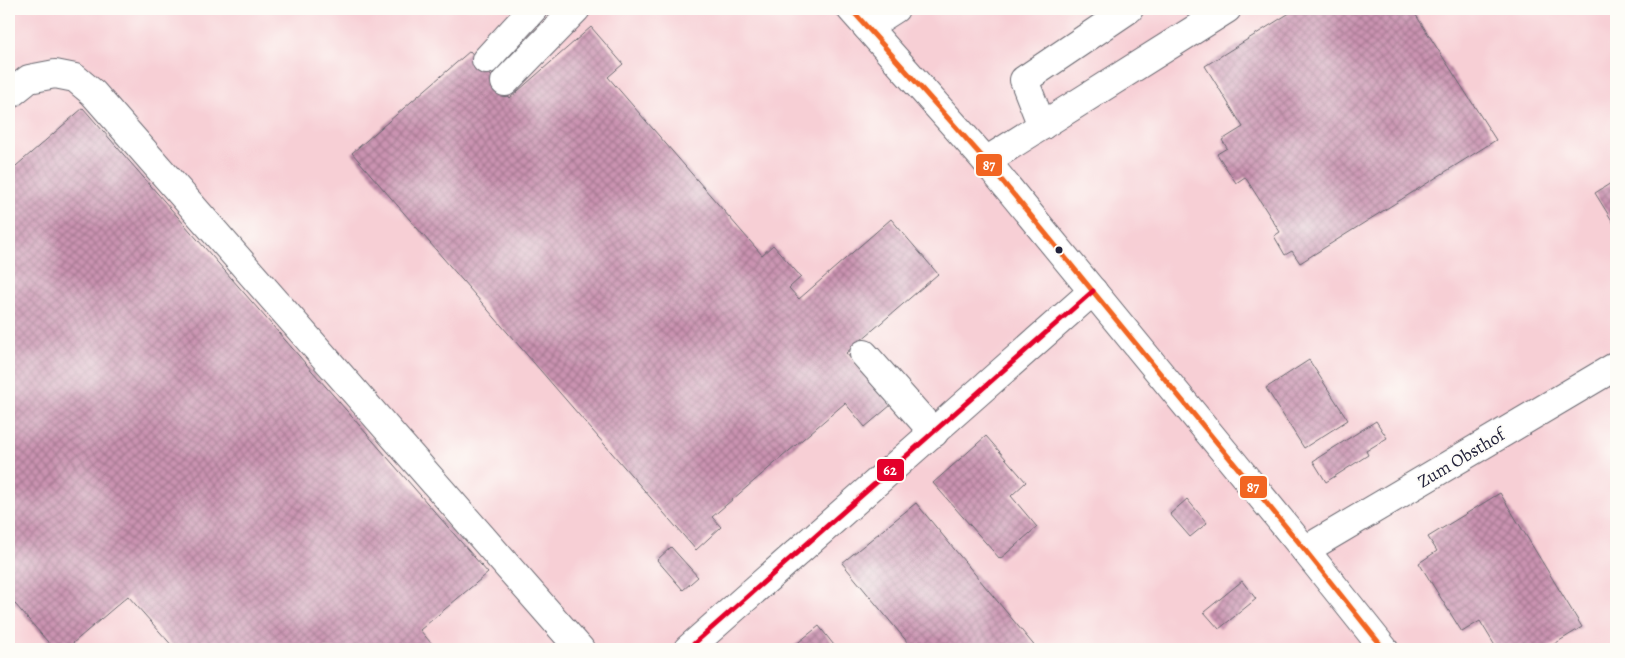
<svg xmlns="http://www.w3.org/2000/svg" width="1625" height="658" viewBox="0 0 1625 658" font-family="Alegreya,serif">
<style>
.built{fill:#f7cfd5}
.building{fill:url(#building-cross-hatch)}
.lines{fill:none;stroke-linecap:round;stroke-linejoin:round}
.minor-casing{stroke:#6a6870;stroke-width:30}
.minor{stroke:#fff;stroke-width:28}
.bus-1-casing{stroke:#fdfcf7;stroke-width:9}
.bus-2-casing{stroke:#fdfcf7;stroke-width:9}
.bus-1{stroke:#f26522;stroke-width:5}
.bus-2{stroke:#e4002b;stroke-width:5}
.bus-dot{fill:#22223b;stroke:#fdfcf7;stroke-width:2}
.labels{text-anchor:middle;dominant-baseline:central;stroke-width:4;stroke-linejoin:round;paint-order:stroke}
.street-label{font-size:18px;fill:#22223b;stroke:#fdfcf7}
.line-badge{stroke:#fdfcf7;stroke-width:2}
.badge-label{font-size:14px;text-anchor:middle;font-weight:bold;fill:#fff}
</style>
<defs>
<pattern id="building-cross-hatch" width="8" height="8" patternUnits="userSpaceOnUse" patternTransform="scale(1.25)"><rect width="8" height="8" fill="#ca93b1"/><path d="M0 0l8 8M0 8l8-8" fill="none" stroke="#a47891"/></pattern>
</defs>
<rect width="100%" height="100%" fill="#fdfcf7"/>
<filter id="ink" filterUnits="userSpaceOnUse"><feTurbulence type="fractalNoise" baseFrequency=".02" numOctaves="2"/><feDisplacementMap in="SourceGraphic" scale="10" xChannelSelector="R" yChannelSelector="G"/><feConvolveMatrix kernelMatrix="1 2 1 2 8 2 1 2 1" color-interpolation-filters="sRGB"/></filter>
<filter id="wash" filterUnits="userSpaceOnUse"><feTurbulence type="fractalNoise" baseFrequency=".0096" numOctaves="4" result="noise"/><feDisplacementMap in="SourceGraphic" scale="20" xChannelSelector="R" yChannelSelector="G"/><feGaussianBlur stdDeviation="1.12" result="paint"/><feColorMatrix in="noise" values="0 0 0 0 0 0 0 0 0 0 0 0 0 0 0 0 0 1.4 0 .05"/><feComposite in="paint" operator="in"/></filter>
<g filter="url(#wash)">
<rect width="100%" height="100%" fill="#f1ead2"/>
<!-- built -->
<polygon class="built" points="18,9 1616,9 1616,649 9,649 9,10"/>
<g id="blocks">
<!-- building -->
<g class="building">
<polygon points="1296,9 1412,9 1496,140 1300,263 1292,251 1285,255 1274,236 1280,232 1245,177 1236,183 1217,154 1227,148 1222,140 1243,127 1205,66"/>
<polygon points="591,27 623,64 608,77 762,255 773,245 801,277 789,288 799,299 891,219 938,274 846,353 891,405 865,427 845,403 712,517 721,527 696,550 352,153 470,51 510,98"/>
<polygon points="83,108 488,573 420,630 436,649 175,649 128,596 66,649 54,649 9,597 9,172"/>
<polygon points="1616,180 1616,227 1595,193"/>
<polygon points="1309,360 1348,420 1304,448 1266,388"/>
<polygon points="1376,421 1387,438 1366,451 1368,455 1326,482 1313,461"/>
<polygon points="986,436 1026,482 1011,496 1037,527 1000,559 933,483"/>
<polygon points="1500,493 1582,627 1546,649 1497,649 1480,621 1462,632 1419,563 1437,551 1428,537"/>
<polygon points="1187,499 1207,523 1190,537 1170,514"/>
<polygon points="916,503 1037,649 913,649 842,563"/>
<polygon points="671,547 698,577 683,590 657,560"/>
<polygon points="1242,581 1256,599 1219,629 1204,612"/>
<polygon points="819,626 837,649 790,649"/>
</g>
</g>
</g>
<g filter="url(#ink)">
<use href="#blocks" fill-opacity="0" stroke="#6a6870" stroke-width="1"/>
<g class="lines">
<!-- minor casing -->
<g class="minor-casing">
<g id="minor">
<polyline points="851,9 986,161 1305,550 1384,649"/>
<polyline points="867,27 895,9"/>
<polyline points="486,60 533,9"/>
<polyline points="505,82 576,9"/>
<polyline points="9,95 29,79 55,74 75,78 93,93 580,649"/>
<polyline points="1042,126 1024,80 1129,9"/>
<polyline points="986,161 1227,9"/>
<polyline points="864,354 934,433"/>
<polyline points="1305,550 1616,366"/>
<polyline points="688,649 1093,291"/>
</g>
</g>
<!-- minor -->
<use href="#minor" class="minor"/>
<!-- bus-1 casing -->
<g class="bus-1-casing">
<polyline id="bus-1" points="851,9 986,161 1305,550 1384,649"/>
</g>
<!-- bus-2 casing -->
<g class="bus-2-casing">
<polyline id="bus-2" points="688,649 1093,291"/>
</g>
<!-- bus-1 -->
<use href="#bus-1" class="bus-1"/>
<!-- bus-2 -->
<use href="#bus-2" class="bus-2"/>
</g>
</g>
<!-- markers -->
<circle class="bus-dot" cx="1059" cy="250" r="4.5"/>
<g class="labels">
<!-- street labels -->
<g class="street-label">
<text transform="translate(1461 458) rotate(-31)">Zum Obsthof</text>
</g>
</g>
<g class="line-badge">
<rect x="975" y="153" width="28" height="24" rx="5" fill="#f26522"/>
<rect x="876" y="458" width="29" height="24" rx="5" fill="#e4002b"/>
<rect x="1239" y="475" width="29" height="24" rx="5" fill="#f26522"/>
</g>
<g class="badge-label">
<text x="989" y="170">87</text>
<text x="890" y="475">62</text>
<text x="1253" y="492">87</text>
</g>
<!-- margin -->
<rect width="1625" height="658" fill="none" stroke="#fdfcf7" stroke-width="30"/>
</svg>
